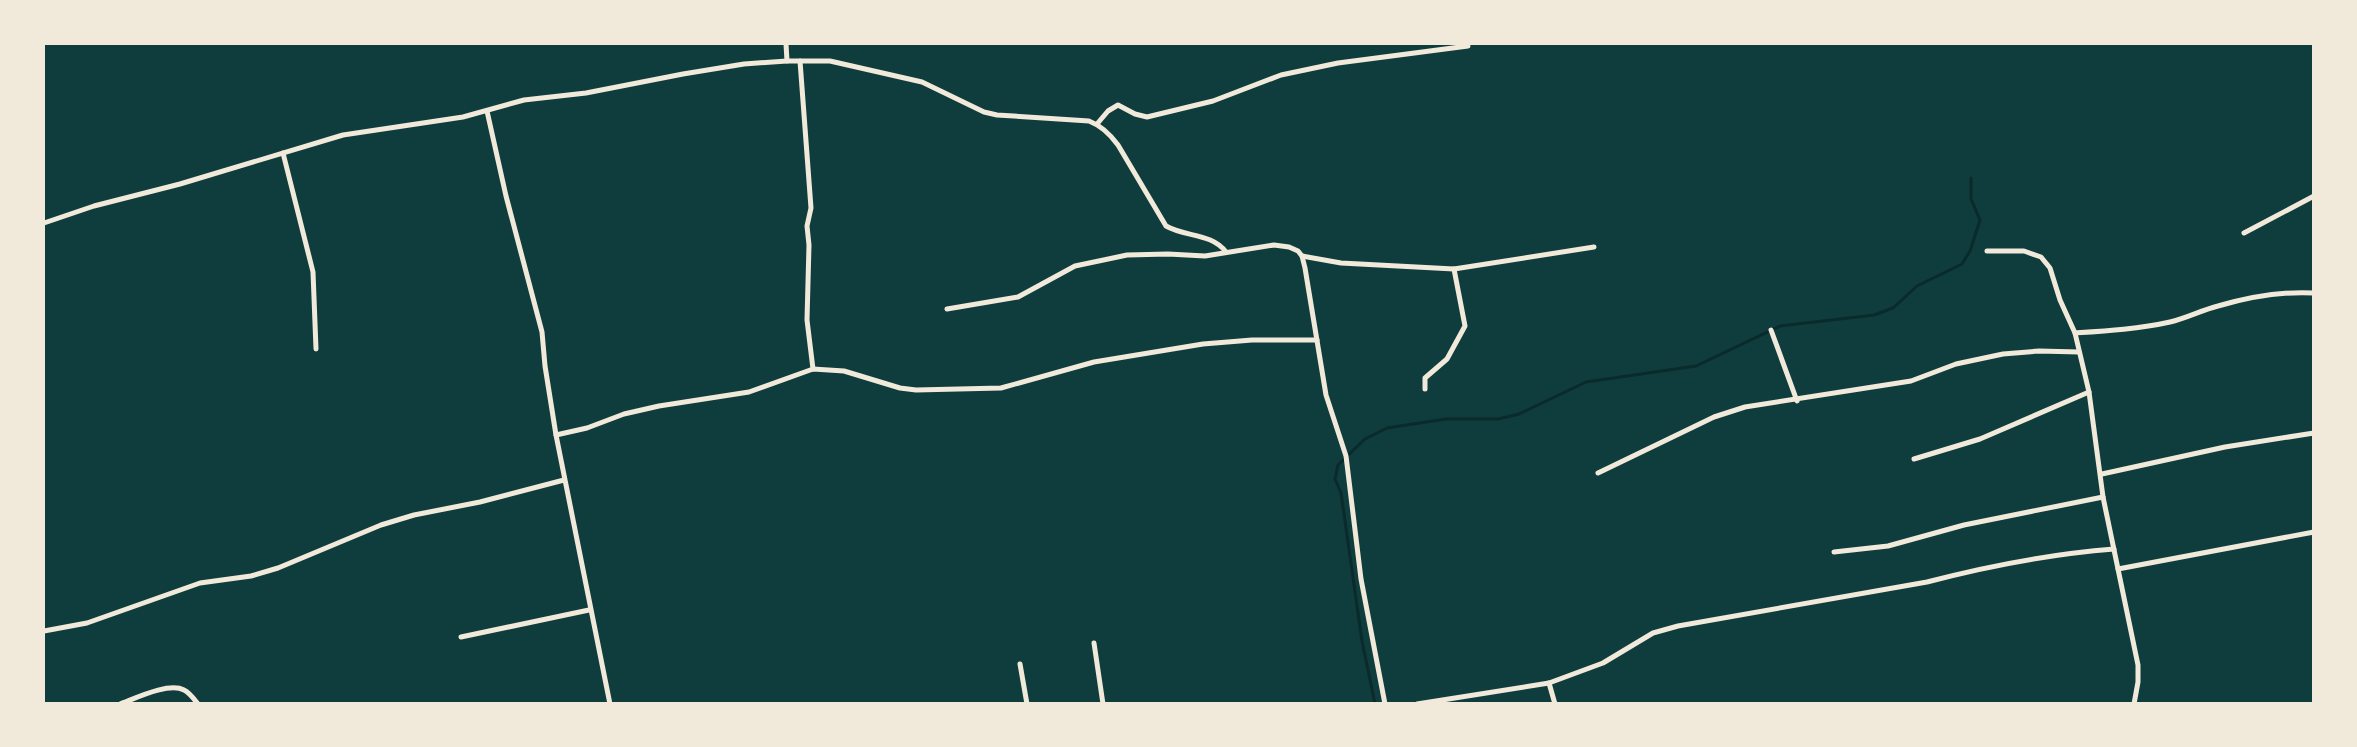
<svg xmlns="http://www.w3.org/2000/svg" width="2357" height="747" viewBox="0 0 2357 747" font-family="Georgia,serif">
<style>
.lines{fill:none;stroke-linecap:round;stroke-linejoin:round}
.stream{stroke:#0a2a2b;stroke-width:3}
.minor{stroke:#f1e9da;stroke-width:5}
</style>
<rect width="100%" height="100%" fill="#0f3d3e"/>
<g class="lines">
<!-- stream -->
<polyline class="stream" points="1375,704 1362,641 1341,493 1335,479 1338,465 1365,439 1387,428 1446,419 1498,419 1519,414 1586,382 1696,366 1780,326 1874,315 1893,308 1917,286 1962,264 1970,251 1980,220 1971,199 1971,178"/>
<!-- minor -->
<g class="minor">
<polyline points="786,44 787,61"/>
<polyline points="800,61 811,208 807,226 809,245 807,320 813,369"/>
<polyline points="487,111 506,196 542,332 545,366 556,435 610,704"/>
<polyline points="1097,124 1108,111 1118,105 1135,114 1147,117 1213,101 1281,75 1338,63 1468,46"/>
<polyline points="283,153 313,272 316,349"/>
<path d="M 44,223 L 94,206 L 180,184 L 343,135 L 463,117 L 524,100 L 586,93 L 683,74 L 744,64 L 787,61 L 830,61 L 922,82 L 984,112 L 997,115 L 1089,121 C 1102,126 1110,134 1118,145 L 1166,226 C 1185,237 1212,233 1226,252"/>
<polyline points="2244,233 2314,196"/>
<polyline points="1987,251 2024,251 2041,257 2050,268 2060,300 2075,333 2089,392 2103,497 2138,665 2138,682 2134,704"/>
<polyline points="1302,256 1341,263 1454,269 1594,247"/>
<polyline points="947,309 1018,297 1075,266 1127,255 1168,254 1205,256 1274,245 1289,247 1298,251 1302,256 1305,268 1326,395 1346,456 1361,579 1385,704"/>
<polyline points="1771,330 1797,401"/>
<path d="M 2075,333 C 2106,331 2139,329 2170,322 C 2187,318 2202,310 2218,306 C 2249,297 2281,291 2314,293"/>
<polyline points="1425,389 1425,378 1447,359 1465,326 1454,269"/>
<polyline points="556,435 587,428 624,414 659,406 749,392 813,369 844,371 900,388 916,390 1001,388 1094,362 1203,344 1252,340 1317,340"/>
<polyline points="1914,459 1980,439 2089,392"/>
<polyline points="1598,473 1714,417 1745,407 1911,381 1956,364 2003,354 2039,351 2079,352"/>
<polyline points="2102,474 2225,447 2314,433"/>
<polyline points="1834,552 1888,546 1964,525 2103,497"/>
<polyline points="2118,569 2314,532"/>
<polyline points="44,631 87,623 200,583 251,576 278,568 381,525 414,515 480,502 564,480"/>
<polyline points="461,637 589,610"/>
<polyline points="1094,643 1103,704"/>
<polyline points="1020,664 1027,704"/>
<polyline points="1549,683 1555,704"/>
<path d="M 120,704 C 136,698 169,682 184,690 C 190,693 194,699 198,704"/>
<path d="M 1417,704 L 1549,683 L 1603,663 L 1653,633 L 1678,626 L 1927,582 C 1988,566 2051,554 2114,549"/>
</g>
</g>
<!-- border -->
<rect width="2357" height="747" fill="none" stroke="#f1e9da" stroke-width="90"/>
</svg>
